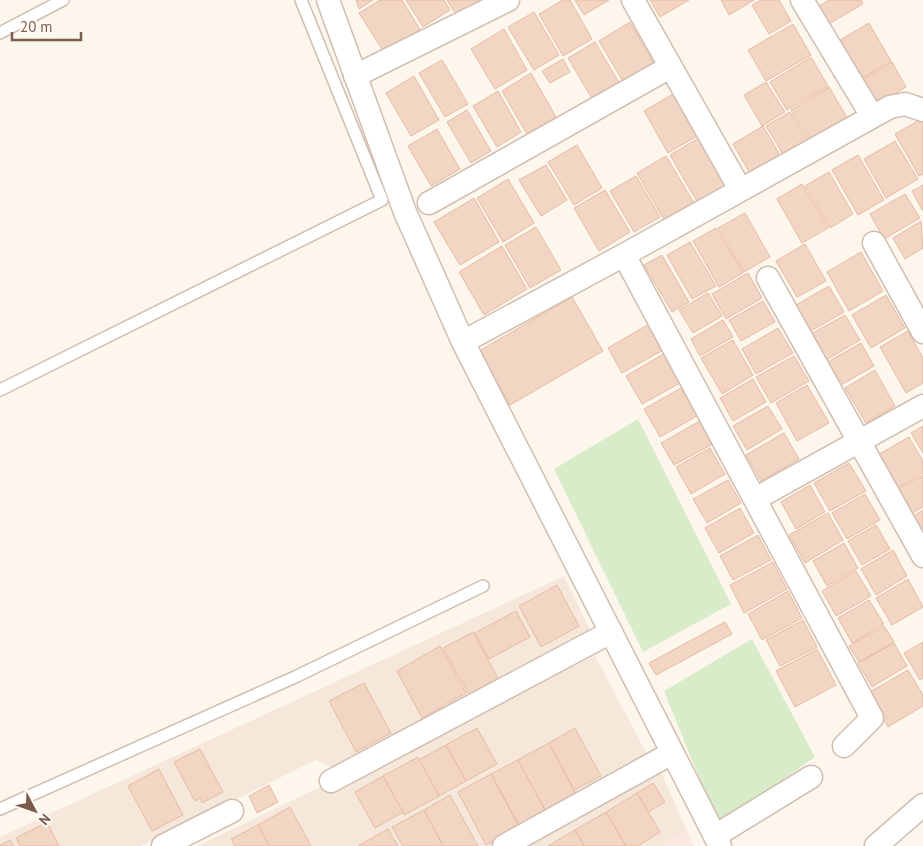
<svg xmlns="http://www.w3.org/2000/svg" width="923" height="846" viewBox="0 0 923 846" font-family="'PT Sans',sans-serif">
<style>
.residential{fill:#f5e8da}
.commercial{fill:#fde8e0}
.green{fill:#d8ecc9}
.building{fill:#f3d5c3;stroke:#e6bba3}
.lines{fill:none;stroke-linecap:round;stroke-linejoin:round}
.service-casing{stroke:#d1beb0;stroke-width:14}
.minor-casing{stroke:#d1beb0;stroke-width:25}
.service{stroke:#fff;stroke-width:11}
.minor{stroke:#fff;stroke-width:22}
</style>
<rect width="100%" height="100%" fill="#fdf6ec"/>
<!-- residential -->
<g class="residential">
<polygon points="564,576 592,634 337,769 316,760 141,846 0,846 0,837"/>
<polygon points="595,656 650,760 491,846 197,846"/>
<polygon points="661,772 687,831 662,846 529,846"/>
</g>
<!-- commercial -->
<polygon class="commercial" points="687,831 694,846 662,846"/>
<!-- green -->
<g class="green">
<polygon points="638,419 731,604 643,652 554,469"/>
<polygon points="752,639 815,757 718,825 664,691"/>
</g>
<!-- building -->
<g class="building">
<polygon points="356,0 373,0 359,9"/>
<polygon points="380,0 402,0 421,31 385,54 359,13"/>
<polygon points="406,0 444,0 450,10 423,27"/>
<polygon points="447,0 480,0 456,15"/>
<polygon points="563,0 570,0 592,39 563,56 539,14"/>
<polygon points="575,0 609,0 584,15"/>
<polygon points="650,0 689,0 660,17"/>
<polygon points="721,0 754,0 729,15"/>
<polygon points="761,0 779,0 791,21 769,34 752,5"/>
<polygon points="829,0 861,0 863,4 827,25 817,7"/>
<polygon points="534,12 559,55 534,70 508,27"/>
<polygon points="630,22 656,67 625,85 599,41"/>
<polygon points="869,23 891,61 862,78 840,40"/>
<polygon points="793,24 811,55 766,81 748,50"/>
<polygon points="504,29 527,70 495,89 471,49"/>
<polygon points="595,42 621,86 594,102 568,58"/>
<polygon points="811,57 828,86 787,110 770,82"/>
<polygon points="563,59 570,72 550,83 542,71"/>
<polygon points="442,60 468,104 445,117 419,73"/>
<polygon points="892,62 906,87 877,104 863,79"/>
<polygon points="531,73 556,117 527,134 502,91"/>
<polygon points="414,76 439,120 411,136 386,93"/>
<polygon points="766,82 785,112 762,126 744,95"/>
<polygon points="829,87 848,119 810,142 791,110"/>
<polygon points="498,91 521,132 497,147 473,106"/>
<polygon points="673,94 697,136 668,153 644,111"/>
<polygon points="467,110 491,151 471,163 447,122"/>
<polygon points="790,112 808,142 784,156 766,126"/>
<polygon points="923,118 923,174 919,176 895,134"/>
<polygon points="763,126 781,157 751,175 733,144"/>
<polygon points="437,129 460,169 431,186 408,146"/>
<polygon points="699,138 727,186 698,203 670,155"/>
<polygon points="895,141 918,179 886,198 864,159"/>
<polygon points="577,145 602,188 574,205 548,162"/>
<polygon points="858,155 884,200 858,215 832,170"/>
<polygon points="666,156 694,203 664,220 637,173"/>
<polygon points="546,165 567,200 541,216 519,180"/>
<polygon points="829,172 853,214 830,228 805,186"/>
<polygon points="636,176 660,217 634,232 610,191"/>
<polygon points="508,179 534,223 503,242 477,198"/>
<polygon points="802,184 828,228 802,243 777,199"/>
<polygon points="923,185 923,210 922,210 912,191"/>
<polygon points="605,190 630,232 599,251 574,208"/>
<polygon points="905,194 920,218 884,239 870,214"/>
<polygon points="474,198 499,242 460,265 434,222"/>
<polygon points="745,213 770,257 744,272 718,228"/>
<polygon points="921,221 923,248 905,259 893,238"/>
<polygon points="536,227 561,270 530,288 505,245"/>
<polygon points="716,228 743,273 719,287 693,241"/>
<polygon points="690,242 716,286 692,299 667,255"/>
<polygon points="805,244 826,281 797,297 776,261"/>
<polygon points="502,246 527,289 484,315 459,272"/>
<polygon points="861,252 883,291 849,311 827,272"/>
<polygon points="662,255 689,302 672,312 644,265"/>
<polygon points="748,273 762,298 726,319 712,294"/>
<polygon points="829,286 844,312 811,331 796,305"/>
<polygon points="708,293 722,316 693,333 679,310"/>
<polygon points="886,295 905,328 871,348 852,315"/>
<polygon points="572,297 603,351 510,405 479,351"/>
<polygon points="763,301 775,322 741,341 729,320"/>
<polygon points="845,315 860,340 826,360 811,334"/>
<polygon points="723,320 733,337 700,356 691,339"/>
<polygon points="649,324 663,350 622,373 608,348"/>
<polygon points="778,328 793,353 756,374 742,349"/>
<polygon points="908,331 923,358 923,383 906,393 880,347"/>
<polygon points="733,340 753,375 722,394 701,358"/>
<polygon points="861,343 874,366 839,386 826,363"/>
<polygon points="665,353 682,382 642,404 626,376"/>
<polygon points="794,356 809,381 771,403 756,377"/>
<polygon points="875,370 895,406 866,423 845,388"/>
<polygon points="753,379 766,402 733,421 720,398"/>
<polygon points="807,385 829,423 797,441 776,403"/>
<polygon points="681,388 697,416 660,437 644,409"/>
<polygon points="768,406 782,429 747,450 733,426"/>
<polygon points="700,421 713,444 674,465 661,443"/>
<polygon points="923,426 923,453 911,433"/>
<polygon points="784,433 799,459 761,481 746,455"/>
<polygon points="909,437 923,461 923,473 894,490 874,457"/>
<polygon points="710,448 725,474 691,494 676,467"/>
<polygon points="849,463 866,491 830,511 814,483"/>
<polygon points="923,475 923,507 909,515 895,491"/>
<polygon points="728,480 741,503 707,523 693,499"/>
<polygon points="810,485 825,512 796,529 781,502"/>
<polygon points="865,494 880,520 847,539 832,513"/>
<polygon points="740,508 754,533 719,553 705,528"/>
<polygon points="923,510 923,544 909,519"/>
<polygon points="828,513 843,540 805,563 789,535"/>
<polygon points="876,525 890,549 862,565 848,541"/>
<polygon points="758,535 771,560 733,580 720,556"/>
<polygon points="844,543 858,568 827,586 813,561"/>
<polygon points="893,550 907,576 876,595 861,569"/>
<polygon points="773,562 787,589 744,613 730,585"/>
<polygon points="856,571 871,596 836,616 822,591"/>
<polygon points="908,579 923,607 892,625 876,598"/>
<polygon points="557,585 579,626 541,647 519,606"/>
<polygon points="788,591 802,618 762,640 748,614"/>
<polygon points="869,600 884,624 852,643 838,618"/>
<polygon points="516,611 530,637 489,659 475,633"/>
<polygon points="803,620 817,647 780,666 766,640"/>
<polygon points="725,622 732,634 656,675 649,663"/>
<polygon points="884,626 894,642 859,662 849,646"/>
<polygon points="473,632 499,680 470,696 443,648"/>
<polygon points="923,642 923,678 920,680 904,653"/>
<polygon points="894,643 907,666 872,687 858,663"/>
<polygon points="440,646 466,693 422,718 397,671"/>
<polygon points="817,649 836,685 795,707 776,671"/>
<polygon points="908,670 923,695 923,706 888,727 868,693"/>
<polygon points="364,683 391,733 356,752 329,701"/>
<polygon points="477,728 497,764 466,781 446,745"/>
<polygon points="575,728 601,776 574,790 549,743"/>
<polygon points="549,743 576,794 545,810 517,760"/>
<polygon points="446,745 466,781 439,796 419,760"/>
<polygon points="200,749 223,792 202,803 200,798 195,801 174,762"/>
<polygon points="418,757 439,796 404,815 383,776"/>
<polygon points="518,760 545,810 519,825 491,774"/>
<polygon points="159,769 183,815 152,831 128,786"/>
<polygon points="491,774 519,827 486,845 458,792"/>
<polygon points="383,776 403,812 375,828 355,792"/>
<polygon points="653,783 665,802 648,812 637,793"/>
<polygon points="269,785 278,802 257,813 249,796"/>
<polygon points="637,793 660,832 638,846 626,846 606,812"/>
<polygon points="450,795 478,846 443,846 424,810"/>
<polygon points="290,807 311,846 269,846 258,825"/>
<polygon points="424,810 443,846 403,846 392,827"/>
<polygon points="606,812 626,846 584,846 575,830"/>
<polygon points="47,822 59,846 20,846 16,838"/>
<polygon points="258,825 269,846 235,846 231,839"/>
<polygon points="388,829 398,846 358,846"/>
<polygon points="575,830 584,846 548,846"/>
<polygon points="10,840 14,846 0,846 0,845"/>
</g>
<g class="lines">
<!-- service casing -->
<g class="service-casing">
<g id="service">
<polyline points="0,33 63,0"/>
<polyline points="0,390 382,200 301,0"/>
<polyline points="0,809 295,677 483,586"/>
</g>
</g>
<!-- minor casing -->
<g class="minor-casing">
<g id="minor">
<polyline points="328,0 405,212 463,342 720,846"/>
<polyline points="633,0 740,189"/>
<polyline points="802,0 872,116"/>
<polyline points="355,76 508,0"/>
<polyline points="429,203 670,67"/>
<polyline points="874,243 923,332"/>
<polyline points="624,255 872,718 844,746"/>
<polyline points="768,278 923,556"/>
<polyline points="463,342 624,255 890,107 905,104 923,110"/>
<polyline points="755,499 923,406"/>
<polyline points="331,781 611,632"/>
<polyline points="715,836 811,777"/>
<polyline points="163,846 232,811"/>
<polyline points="504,846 672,753"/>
<polyline points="876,846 923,805"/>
</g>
</g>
<!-- service -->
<use href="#service" class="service"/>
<!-- minor -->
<use href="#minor" class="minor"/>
</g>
<!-- north arrow -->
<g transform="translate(35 811) rotate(131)" stroke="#fffaf3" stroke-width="4" paint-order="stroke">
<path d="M0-4L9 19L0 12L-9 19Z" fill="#7a5c4d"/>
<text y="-8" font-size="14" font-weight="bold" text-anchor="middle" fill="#7a5c4d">N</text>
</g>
<!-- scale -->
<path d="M12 32v8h69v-8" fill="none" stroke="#7a5c4d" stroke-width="2.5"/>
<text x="20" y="32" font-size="15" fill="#7a5c4d" stroke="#fffaf3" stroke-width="4" paint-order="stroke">20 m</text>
</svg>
